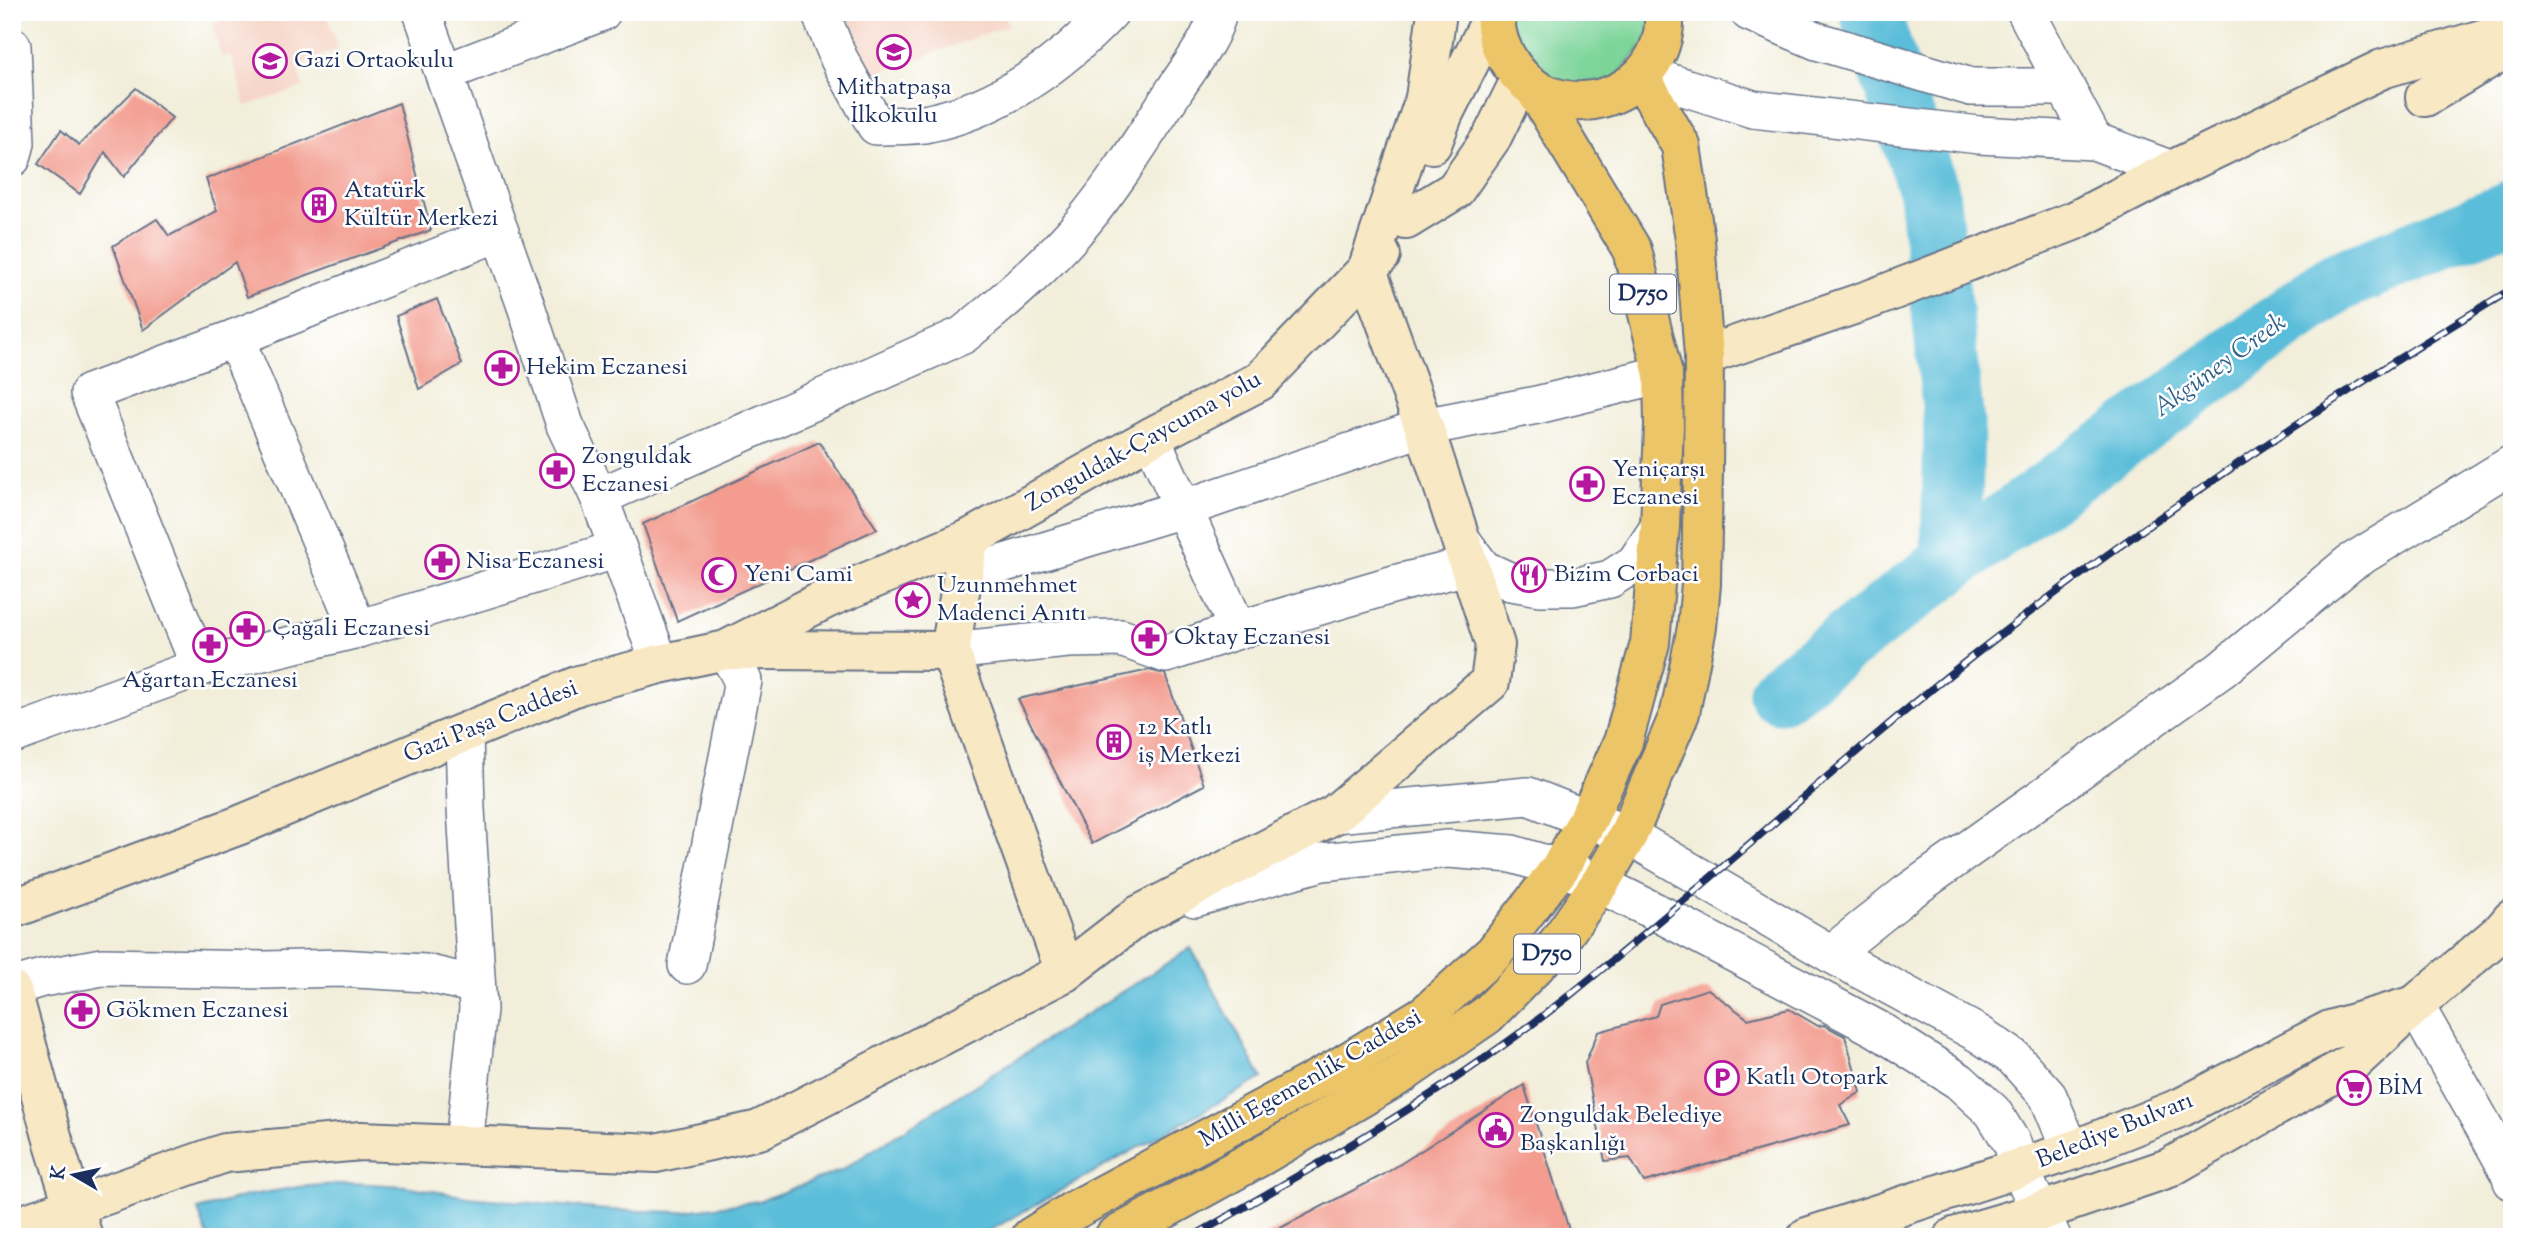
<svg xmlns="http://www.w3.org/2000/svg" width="2524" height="1249" viewBox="0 0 2524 1249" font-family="'Sorts Mill Goudy',serif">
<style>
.built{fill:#f5d2c3}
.green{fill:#7cd499;stroke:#4c827c;stroke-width:2}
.water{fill:#5abdd9;stroke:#3a769c;stroke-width:2}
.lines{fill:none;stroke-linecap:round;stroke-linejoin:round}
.river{stroke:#5abdd9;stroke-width:61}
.building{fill:#f39c8f}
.street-casing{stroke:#667289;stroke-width:40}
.secondary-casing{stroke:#667289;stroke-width:42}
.highway-casing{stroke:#667289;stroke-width:42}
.street{stroke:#fff;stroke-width:37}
.secondary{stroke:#f8e8c3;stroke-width:38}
.highway{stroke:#edc569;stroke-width:38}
.rail-casing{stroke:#1b2f5e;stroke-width:8}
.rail{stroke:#fff;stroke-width:5;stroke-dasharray:16;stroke-linecap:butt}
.labels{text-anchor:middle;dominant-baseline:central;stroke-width:5;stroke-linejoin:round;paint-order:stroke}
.shield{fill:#fff;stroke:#5f6d8e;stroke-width:2}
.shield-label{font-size:23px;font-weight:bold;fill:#1b2f5e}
.poi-label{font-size:24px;fill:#1b2f5e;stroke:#fff;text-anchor:start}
.street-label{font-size:24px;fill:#1b2f5e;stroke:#fff}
.water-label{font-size:26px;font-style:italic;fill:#316189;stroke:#fff}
</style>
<rect width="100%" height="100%" fill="#fff"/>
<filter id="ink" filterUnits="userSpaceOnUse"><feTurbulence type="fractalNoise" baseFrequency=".0143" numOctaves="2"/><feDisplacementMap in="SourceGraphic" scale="14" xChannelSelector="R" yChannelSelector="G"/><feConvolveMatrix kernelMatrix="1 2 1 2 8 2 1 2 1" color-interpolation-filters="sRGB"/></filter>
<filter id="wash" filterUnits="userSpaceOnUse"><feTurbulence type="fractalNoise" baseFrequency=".00686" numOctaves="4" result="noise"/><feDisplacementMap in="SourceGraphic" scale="28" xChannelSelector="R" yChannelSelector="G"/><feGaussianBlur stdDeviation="1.57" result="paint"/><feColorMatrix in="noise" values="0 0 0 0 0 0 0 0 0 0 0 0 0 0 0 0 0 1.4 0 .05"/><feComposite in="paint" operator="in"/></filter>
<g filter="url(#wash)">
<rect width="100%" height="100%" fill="#f2eeda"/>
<!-- built -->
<g class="built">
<polygon points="220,12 327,12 338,49 297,66 303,87 246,106 231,55 221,57 213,24 222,20"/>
<polygon points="837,12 1004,12 1009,25 862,79"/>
</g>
<!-- green -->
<polygon class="green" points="1502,12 1655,12 1655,30 1607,89 1535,81"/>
<!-- water -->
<polygon class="water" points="1191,948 1262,1078 978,1237 208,1237 198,1210 246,1196 298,1187 351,1183 405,1186 468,1197 607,1210 679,1212 759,1201 840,1171"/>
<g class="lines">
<!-- river -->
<g class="river">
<polyline points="1870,12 1929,192 1954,423 1951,562"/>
<polyline points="1779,693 1951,562 2337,282 2512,211"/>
</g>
</g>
<g id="blocks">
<!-- building -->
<g class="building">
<polygon points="136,88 172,118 124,177 105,152 80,194 38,164 61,130 79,145"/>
<polygon points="399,103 431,230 247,297 235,262 143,330 113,246 157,219 169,236 217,211 206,179"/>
<polygon points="437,299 462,364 419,389 396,316"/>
<polygon points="819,442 877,529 677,621 643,524"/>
<polygon points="1149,670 1165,674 1204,785 1092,844 1018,699"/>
<polygon points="1708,989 1748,1019 1789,1009 1818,1026 1824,1025 1845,1036 1861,1092 1840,1105 1850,1125 1644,1182 1630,1158 1605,1161 1585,1063 1598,1032 1656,1016 1660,1004"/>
<polygon points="1524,1085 1570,1233 1550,1237 1263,1237 1383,1175"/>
</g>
</g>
</g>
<g filter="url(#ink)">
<use href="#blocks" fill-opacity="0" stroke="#667289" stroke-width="2"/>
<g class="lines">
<!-- street casing -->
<g class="street-casing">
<g id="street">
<polyline points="422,12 526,306 565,425 599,497 618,549"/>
<path d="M 820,12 L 839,59 L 876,126 C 893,125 912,127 929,123 C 999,109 1062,63 1110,12"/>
<polyline points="1749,12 1817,41 1971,87 2066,87"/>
<polyline points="2026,12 2094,141 2172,170"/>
<polyline points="12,46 16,143 12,158"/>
<polyline points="444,73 602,12"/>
<polyline points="1643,74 1753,109 1979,135 2094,141"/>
<polyline points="235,338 358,629"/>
<polyline points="1151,437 1238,630"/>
<path d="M 599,497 L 963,335 C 1005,301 1048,264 1083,222 C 1117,181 1145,135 1174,91 C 1189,67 1212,40 1218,12"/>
<polyline points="1460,538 1483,569 1511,582 1540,587 1573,587 1610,579 1635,563 1660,526"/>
<polyline points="962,576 1182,509 1424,427 1537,405 1663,374"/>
<polyline points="950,651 1068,639 1121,638 1166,654 1238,630 1398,583 1468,566"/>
<polyline points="200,667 89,393 235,338 500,232"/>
<polyline points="464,733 466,809 478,1009 464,1145"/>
<polyline points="12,735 200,667 358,629 618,549 660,664"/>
<polyline points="1335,814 1528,796 1628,835 1831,954 1979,1034 2013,1057 2048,1096 2071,1151"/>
<polyline points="1195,898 1322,862 1448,849 1512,854 1579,874 1664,916 1877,1029 1959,1081 1993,1112 2012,1143 2020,1169 2052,1237"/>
<polyline points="1831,954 1907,893 2221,670 2350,563 2512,464"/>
<polyline points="687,965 743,681 726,650"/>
<polyline points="12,987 42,978 102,967 266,970 339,968 425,973 476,985"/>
<polyline points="2415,1005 2510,1173 2512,1181"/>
</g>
</g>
<!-- secondary casing -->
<g class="secondary-casing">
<g id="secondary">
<polyline points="2425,97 2512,45"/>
<polyline points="1432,144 1444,113 1495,12"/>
<polyline points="1406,220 1455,190 1492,137 1521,78"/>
<polyline points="1704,356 1871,299 2076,220 2172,170 2382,69 2512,30"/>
<polyline points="969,539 950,651 1065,972"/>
<polyline points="732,650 950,651"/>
<polyline points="12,909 240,825 579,685 660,664 726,650 826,599 969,539 1151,437 1260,381 1381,255"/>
<polyline points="12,991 55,1147 83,1237"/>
<polyline points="12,1228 225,1153 361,1141 656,1153 759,1130 1065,972 1139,915 1335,814 1490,682 1495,645 1424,427 1367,270 1425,98 1437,12"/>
<polyline points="1807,1237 2071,1151 2182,1107 2330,1030 2415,1005"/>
<polyline points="1954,1237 2039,1212 2169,1168 2352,1063 2415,1005 2502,931 2512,919"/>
</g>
</g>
<!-- highway casing -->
<g class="highway-casing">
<g id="highway">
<path d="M 1496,12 C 1494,31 1500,48 1510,63 C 1556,135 1670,98 1664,12"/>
<polyline points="1031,1237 1071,1212 1338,1068 1426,1014 1494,953 1560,868 1588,819 1623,742 1650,643 1660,526 1664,425 1663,374 1632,250 1534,88"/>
<polyline points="1114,1237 1261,1156 1403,1073 1487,1015 1557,944 1600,883 1628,835 1680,713 1697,627 1701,584 1703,472 1704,356 1695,240 1681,146 1641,77"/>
</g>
</g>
<!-- street -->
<use href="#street" class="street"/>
<!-- secondary -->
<use href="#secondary" class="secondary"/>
<!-- highway -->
<use href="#highway" class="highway"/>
<!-- rail casing -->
<g class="rail-casing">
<path id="rail" d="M 1192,1237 C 1322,1163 1453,1088 1570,995 C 1709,884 1838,762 1978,652 C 2147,520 2328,400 2512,289"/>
</g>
<!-- rail -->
<use href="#rail" class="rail"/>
</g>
</g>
<!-- icons -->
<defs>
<g id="school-ring" transform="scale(1.75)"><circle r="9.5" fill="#fff" stroke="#b5179e" stroke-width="1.5"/><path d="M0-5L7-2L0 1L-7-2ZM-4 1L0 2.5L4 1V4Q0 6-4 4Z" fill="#b5179e"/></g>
<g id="building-ring" transform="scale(1.75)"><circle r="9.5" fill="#fff" stroke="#b5179e" stroke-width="1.5"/><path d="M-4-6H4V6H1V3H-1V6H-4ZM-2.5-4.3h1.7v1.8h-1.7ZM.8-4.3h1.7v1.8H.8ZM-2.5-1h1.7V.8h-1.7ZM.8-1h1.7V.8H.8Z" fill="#b5179e"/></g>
<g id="pharmacy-ring" transform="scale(1.75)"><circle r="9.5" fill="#fff" stroke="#b5179e" stroke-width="1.5"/><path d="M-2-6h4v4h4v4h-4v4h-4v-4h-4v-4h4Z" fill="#b5179e"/></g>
<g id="mosque-ring" transform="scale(1.75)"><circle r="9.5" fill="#fff" stroke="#b5179e" stroke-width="1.5"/><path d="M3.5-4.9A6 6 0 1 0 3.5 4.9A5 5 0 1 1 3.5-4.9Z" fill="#b5179e"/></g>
<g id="restaurant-ring" transform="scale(1.75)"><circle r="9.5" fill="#fff" stroke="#b5179e" stroke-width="1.5"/><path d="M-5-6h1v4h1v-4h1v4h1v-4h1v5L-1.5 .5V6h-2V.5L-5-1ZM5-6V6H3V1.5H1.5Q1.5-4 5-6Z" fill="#b5179e"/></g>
<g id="sight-ring" transform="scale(1.75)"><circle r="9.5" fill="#fff" stroke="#b5179e" stroke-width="1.5"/><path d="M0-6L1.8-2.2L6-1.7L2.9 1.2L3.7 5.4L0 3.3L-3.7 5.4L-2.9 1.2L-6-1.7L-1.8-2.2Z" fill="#b5179e"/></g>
<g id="parking-ring" transform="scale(1.75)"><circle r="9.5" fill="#fff" stroke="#b5179e" stroke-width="1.5"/><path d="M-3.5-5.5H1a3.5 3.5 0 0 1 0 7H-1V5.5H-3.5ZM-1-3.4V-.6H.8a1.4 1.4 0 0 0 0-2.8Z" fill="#b5179e"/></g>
<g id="supermarket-ring" transform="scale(1.75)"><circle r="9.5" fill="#fff" stroke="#b5179e" stroke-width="1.5"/><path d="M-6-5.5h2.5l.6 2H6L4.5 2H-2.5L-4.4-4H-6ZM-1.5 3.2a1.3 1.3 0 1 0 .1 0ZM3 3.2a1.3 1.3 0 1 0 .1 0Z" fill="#b5179e"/></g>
<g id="civic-ring" transform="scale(1.75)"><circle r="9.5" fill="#fff" stroke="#b5179e" stroke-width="1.5"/><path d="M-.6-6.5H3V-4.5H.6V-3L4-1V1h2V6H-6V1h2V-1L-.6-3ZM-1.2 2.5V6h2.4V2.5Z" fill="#b5179e"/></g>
</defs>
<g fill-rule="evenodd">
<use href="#school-ring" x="894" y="52"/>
<use href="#school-ring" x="270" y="61"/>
<use href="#building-ring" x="319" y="205"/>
<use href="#pharmacy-ring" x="502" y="368"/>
<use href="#pharmacy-ring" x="557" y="471"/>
<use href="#pharmacy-ring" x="1587" y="484"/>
<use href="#pharmacy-ring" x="442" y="562"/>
<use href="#mosque-ring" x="719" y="575"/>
<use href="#restaurant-ring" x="1529" y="575"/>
<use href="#sight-ring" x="913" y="600"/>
<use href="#pharmacy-ring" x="247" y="629"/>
<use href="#pharmacy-ring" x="1149" y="638"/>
<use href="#pharmacy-ring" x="210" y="645"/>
<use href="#building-ring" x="1114" y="742"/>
<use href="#pharmacy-ring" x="82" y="1011"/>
<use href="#parking-ring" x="1722" y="1078"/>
<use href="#supermarket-ring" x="2354" y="1088"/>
<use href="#civic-ring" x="1496" y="1130"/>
</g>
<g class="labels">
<!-- shield labels -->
<g class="shield">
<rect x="1610" y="274.5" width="66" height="39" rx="5"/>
<rect x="1514" y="934.5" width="66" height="39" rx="5"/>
</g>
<g class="shield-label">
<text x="1643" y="294">D750</text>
<text x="1547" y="954">D750</text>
</g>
<!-- poi labels -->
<g class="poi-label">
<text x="294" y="61">Gazi Ortaokulu</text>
<text x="894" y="88" text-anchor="middle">Mithatpaşa<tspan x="894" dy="28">İlkokulu</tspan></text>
<text x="344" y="191">Atatürk<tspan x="344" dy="28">Kültür Merkezi</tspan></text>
<text x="526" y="368">Hekim Eczanesi</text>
<text x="582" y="457">Zonguldak<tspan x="582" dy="28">Eczanesi</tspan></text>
<text x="1612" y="470">Yeniçarşı<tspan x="1612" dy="28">Eczanesi</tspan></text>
<text x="466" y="562">Nisa Eczanesi</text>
<text x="744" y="575">Yeni Cami</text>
<text x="1554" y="575">Bizim Corbaci</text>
<text x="937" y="586">Uzunmehmet<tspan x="937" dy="28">Madenci Anıtı</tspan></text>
<text x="272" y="629">Çağali Eczanesi</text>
<text x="1174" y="638">Oktay Eczanesi</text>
<text x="210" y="681" text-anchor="middle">Ağartan Eczanesi</text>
<text x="1138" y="728">12 Katlı<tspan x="1138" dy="28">iş Merkezi</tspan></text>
<text x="106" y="1011">Gökmen Eczanesi</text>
<text x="1746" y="1078">Katlı Otopark</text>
<text x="2378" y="1088">BİM</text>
<text x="1520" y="1116">Zonguldak Belediye<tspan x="1520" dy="28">Başkanlığı</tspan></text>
</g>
<!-- street labels -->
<g class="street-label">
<text transform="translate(1144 442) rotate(-29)">Zonguldak-Çaycuma yolu</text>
<text transform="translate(491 722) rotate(-22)">Gazi Paşa Caddesi</text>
<text transform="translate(1311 1079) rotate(-30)">Milli Egemenlik Caddesi</text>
<text transform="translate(2115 1131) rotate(-22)">Belediye Bulvarı</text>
</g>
<!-- water labels -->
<g class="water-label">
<text transform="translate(2220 366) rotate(-36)">Akgüney Creek</text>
</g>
</g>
<!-- margin -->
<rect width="2524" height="1249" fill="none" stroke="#fff" stroke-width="42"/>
<!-- north arrow -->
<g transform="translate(74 1175) rotate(279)" stroke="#ffffff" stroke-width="5" paint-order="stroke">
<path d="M0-5L12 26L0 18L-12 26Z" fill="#1b2f5e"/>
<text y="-10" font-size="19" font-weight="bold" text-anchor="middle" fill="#1b2f5e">K</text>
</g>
</svg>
